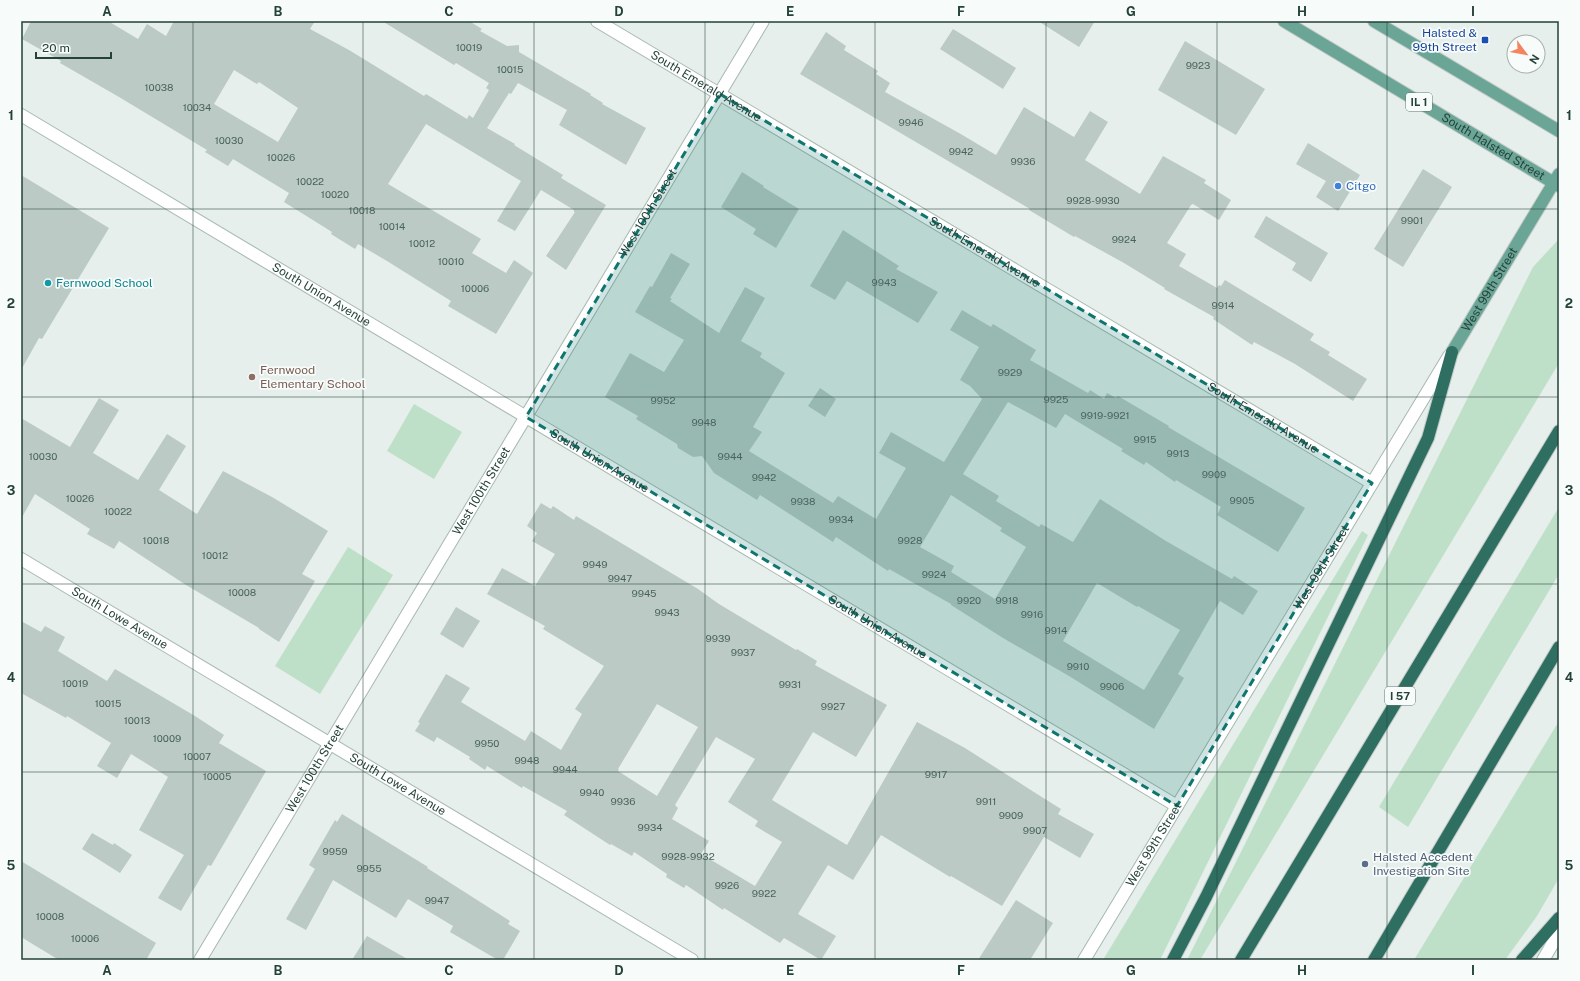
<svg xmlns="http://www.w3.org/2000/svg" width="1580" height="981" viewBox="0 0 1580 981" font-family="'Public Sans',sans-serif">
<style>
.green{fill:#bfe0c8}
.building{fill:#bbcac4;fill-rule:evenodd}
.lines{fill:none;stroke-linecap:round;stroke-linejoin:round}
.street-casing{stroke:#a8b8b2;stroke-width:14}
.primary-casing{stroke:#c2cac8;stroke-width:14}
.highway-casing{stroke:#c2cac8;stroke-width:14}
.street{stroke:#fff;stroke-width:12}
.primary{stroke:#6aa596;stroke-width:12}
.highway{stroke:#2f6f62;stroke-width:12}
.marked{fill:#0f766e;fill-opacity:0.2;stroke:#0f766e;stroke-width:3;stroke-dasharray:8 5;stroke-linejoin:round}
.grid{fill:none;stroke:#24423a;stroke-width:1;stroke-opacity:0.55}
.transit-dot{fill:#1a4fb4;stroke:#f7fbf9;stroke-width:1.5}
.shop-dot{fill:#3f7fe0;stroke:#f7fbf9;stroke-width:1.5}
.culture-dot{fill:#0f9aa8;stroke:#f7fbf9;stroke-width:1.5}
.education-dot{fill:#8d6e63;stroke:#f7fbf9;stroke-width:1.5}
.service-dot{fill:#5c6f8a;stroke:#f7fbf9;stroke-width:1.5}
.labels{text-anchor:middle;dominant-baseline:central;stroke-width:3.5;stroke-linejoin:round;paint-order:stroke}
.number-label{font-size:10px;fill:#4a645c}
.shield{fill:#f7fbf9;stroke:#637a73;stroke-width:1}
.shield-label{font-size:11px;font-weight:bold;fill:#24423a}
.transit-label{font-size:12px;fill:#164399;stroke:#f7fbf9;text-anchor:end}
.street-label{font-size:12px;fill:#24423a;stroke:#f7fbf9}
.shop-label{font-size:12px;fill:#366cbe;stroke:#f7fbf9;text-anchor:start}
.culture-label{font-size:12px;fill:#0d838f;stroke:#f7fbf9;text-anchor:start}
.education-label{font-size:12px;fill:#785e54;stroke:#f7fbf9;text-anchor:start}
.service-label{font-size:12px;fill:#4e5e75;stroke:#f7fbf9;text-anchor:start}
.neatline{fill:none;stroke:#24423a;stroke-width:1.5}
.grid-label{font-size:13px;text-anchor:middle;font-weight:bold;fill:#24423a}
</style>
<rect width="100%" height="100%" fill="#e6efeb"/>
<!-- green -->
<g class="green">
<polygon points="1559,239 1559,363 1200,960 1187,960 1533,267"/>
<polygon points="414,404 462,432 434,479 387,451"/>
<polygon points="1559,507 1559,574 1408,827 1379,807"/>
<polygon points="1362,531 1368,535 1160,960 1103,960"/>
<polygon points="348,547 393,575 320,694 275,666"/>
<polygon points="1559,721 1559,878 1537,916 1505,960 1414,960"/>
</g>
<!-- building -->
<g class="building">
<path d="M 31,21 L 108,21 L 138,39 L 147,24 L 166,36 L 174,21 L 315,21 L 310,29 L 349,50 L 424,96 L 426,94 L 467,119 L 469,115 L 473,118 L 489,90 L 486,88 L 489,83 L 456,63 L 454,65 L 382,21 L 469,21 L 482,29 L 480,31 L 507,46 L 519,45 L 519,52 L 591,94 L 590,95 L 603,103 L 602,104 L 646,128 L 626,165 L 559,125 L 567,110 L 518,83 L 511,94 L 509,93 L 487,128 L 515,144 L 514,145 L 563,175 L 561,178 L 606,205 L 566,270 L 546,256 L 575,212 L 574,212 L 574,210 L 541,190 L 515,231 L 497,221 L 521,181 L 426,124 L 388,184 L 481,239 L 472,253 L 506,273 L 514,260 L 533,273 L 496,334 L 448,306 L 451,301 L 387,261 L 358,244 L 355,249 L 331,234 L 332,232 L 284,202 L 289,193 L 233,159 L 228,166 L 205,152 L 207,150 L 119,97 L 60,63 L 61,61 L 22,39 ZM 234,70 L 257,84 L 259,82 L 298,108 L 278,142 L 214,104 Z"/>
<polygon points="1038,21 1095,21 1079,47"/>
<polygon points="953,29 1016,68 1003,89 940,49"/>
<polygon points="826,32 846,46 844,50 878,71 876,74 890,83 885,92 959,133 996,155 1024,107 1074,137 1090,111 1108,122 1085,160 1140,194 1163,156 1206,180 1204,183 1231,200 1219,220 1193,204 1191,205 1167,243 1186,254 1179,266 1217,288 1219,285 1221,286 1225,280 1314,334 1310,340 1330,352 1328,355 1367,379 1353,401 1295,364 1254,342 1252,345 1213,319 1214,317 1164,289 1165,288 1124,263 1075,236 1074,237 1029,210 1030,209 800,74"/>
<polygon points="1185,41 1265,89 1236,135 1158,90"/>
<polygon points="1308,143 1360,175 1338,211 1316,197 1326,181 1296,164"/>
<polygon points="1423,169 1452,187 1403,267 1374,249"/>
<polygon points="742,172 764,186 763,187 799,209 776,248 753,234 756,229 721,207"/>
<polygon points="21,175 109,228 42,339 39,338 21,370"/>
<polygon points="1266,216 1328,253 1311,282 1292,270 1296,263 1254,237"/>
<polygon points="843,230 899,266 896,269 938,292 918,323 847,281 835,300 810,286"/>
<path d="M 671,253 L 690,264 L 670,298 L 672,299 L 670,301 L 719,333 L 745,287 L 765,298 L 741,341 L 762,353 L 760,357 L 785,373 L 753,427 L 762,432 L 749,451 L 833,503 L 838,496 L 876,519 L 906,468 L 879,453 L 891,432 L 944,462 L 982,399 L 970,386 L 960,380 L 979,347 L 950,330 L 962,310 L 991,327 L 993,324 L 1036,350 L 1030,360 L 1088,393 L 1090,390 L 1104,399 L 1107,393 L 1116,398 L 1118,396 L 1169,426 L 1168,427 L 1305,508 L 1278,552 L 1217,515 L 1221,507 L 1176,480 L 1175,482 L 1146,462 L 1144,465 L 1121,451 L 1123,449 L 1065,414 L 1056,428 L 1008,402 L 963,474 L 999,496 L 996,501 L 1039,527 L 1041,524 L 1073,542 L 1100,499 L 1166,541 L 1232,579 L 1234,576 L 1258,591 L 1243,615 L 1220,601 L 1178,674 L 1184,678 L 1154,729 L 1069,676 L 1003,638 L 951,605 L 951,604 L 889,569 L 888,571 L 836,537 L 833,542 L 760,495 L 757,500 L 714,473 L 702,456 L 693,457 L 678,448 L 677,444 L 636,419 L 638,416 L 605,397 L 630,353 L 664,372 L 684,340 L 635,312 L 650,286 L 652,287 ZM 951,495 L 1002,528 L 1000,531 L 1026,547 L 995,599 L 951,572 L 954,566 L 920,547 ZM 1097,583 L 1137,607 L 1138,606 L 1180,630 L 1144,690 L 1063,641 Z"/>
<polygon points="820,388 836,399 825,417 808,406"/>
<polygon points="99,398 119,410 93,453 138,480 167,434 186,446 159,490 197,514 223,471 272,497 328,531 302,574 315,581 279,642 259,629 259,628 186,585 119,541 114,549 87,534 90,529 35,494 21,519 21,418 70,447"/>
<path d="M 541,503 L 551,509 L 553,506 L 574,520 L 576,516 L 698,589 L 719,604 L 796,650 L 797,649 L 817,661 L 815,665 L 887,705 L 856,757 L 813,732 L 772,800 L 847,845 L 917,722 L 965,748 L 1037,794 L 1061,809 L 1058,814 L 1094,834 L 1080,858 L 1044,837 L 1002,906 L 951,876 L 950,877 L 881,835 L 853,880 L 828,865 L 798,914 L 836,936 L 821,960 L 784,938 L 780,943 L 724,908 L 723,910 L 686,885 L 684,888 L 666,877 L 667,874 L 634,852 L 632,856 L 611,844 L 610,845 L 564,815 L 567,811 L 523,786 L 522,788 L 487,766 L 485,770 L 469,759 L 470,757 L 437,737 L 434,742 L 415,731 L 420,723 L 418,722 L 446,674 L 470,688 L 461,702 L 525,741 L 531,731 L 561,750 L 582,714 L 575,709 L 604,666 L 543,629 L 545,626 L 487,594 L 502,568 L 535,586 L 555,554 L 532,541 L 537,533 L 527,526 ZM 657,704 L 698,727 L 657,796 L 618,771 L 619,769 L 618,769 ZM 716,737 L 755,759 L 728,802 L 758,821 L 755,826 L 782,842 L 755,886 L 701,854 L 709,841 L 672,819 L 678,808 L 675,805 Z"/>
<polygon points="456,607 480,621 463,648 440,634"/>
<polygon points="21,621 41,632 45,626 65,637 58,651 107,681 115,669 195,716 224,735 219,743 266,771 211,866 208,865 181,911 158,898 184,855 139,830 168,777 131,754 117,778 97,766 111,743 67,716 66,718 21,693"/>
<polygon points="342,814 428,867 427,868 510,921 508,924 520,931 503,960 498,960 450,932 453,926 408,899 396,918 333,880 306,930 286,919 315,869 309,865 335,820 337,822"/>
<polygon points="92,833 113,845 114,843 132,855 120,873 82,849"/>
<polygon points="21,861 156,943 146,960 59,960 21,937"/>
<polygon points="1016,900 1053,923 1030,960 978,960"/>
<polygon points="367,936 409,960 352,960"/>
</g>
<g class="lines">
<!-- street casing -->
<g class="street-casing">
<g id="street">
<path id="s1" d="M 597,21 L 1372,483"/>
<path id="s2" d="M 21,115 L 1177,806"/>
<path id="s3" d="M 21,559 L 692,960"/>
<path id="s4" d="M 200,960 L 763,21"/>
<path id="s5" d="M 1084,960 L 1449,356"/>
<polyline points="1543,960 1559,933"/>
</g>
</g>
<!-- primary casing -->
<g class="primary-casing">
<g id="primary">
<path id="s6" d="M 1284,21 L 1559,186"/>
<polyline points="1374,21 1559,131"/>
<path id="s7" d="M 1452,352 L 1559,174"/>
</g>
</g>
<!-- highway casing -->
<g class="highway-casing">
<g id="highway">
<polyline points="1173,960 1206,897 1428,438 1452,352"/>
<polyline points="1241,960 1559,431"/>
<polyline points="1374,960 1559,647"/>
<polyline points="1522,960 1559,918"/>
</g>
</g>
<!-- street -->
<use href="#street" class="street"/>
<!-- primary -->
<use href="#primary" class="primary"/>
<!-- highway -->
<use href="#highway" class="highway"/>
</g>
<!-- marked area -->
<path class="marked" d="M 720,94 L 1372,483 L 1177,806 L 526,417 Z"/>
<!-- grid -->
<path class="grid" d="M 193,21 L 193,960M 363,21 L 363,960M 534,21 L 534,960M 705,21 L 705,960M 875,21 L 875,960M 1046,21 L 1046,960M 1217,21 L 1217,960M 1387,21 L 1387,960M 21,209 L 1559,209M 21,397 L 1559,397M 21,584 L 1559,584M 21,772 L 1559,772"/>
<!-- markers -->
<rect class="transit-dot" x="1481" y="36" width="8" height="8" rx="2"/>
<circle class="shop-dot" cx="1338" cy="186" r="4"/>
<circle class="culture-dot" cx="48" cy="283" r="4"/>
<circle class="education-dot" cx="252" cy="377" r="4"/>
<circle class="service-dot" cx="1365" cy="864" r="4"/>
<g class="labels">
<!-- number labels -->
<g class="number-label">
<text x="469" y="47">10019</text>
<text x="1198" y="65">9923</text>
<text x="510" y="69">10015</text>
<text x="159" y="87">10038</text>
<text x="197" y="107">10034</text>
<text x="911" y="122">9946</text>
<text x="229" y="140">10030</text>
<text x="961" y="151">9942</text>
<text x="281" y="157">10026</text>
<text x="1023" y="161">9936</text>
<text x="310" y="181">10022</text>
<text x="335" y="194">10020</text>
<text x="1093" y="200">9928-9930</text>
<text x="362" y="210">10018</text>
<text x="1412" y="220">9901</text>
<text x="392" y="226">10014</text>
<text x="1124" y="239">9924</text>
<text x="422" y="243">10012</text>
<text x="451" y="261">10010</text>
<text x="884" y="282">9943</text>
<text x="475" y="288">10006</text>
<text x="1223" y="305">9914</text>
<text x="1010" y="372">9929</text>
<text x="1056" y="399">9925</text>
<text x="663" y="400">9952</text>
<text x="1105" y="415">9919-9921</text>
<text x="704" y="422">9948</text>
<text x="1145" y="439">9915</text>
<text x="1178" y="453">9913</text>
<text x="43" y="456">10030</text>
<text x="730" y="456">9944</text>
<text x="1214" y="474">9909</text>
<text x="764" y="477">9942</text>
<text x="80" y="498">10026</text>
<text x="1242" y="500">9905</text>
<text x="803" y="501">9938</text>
<text x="118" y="511">10022</text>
<text x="841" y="519">9934</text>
<text x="156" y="540">10018</text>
<text x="910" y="540">9928</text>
<text x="215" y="555">10012</text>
<text x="595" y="564">9949</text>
<text x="934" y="574">9924</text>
<text x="620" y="578">9947</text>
<text x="242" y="592">10008</text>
<text x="644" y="593">9945</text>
<text x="969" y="600">9920</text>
<text x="1007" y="600">9918</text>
<text x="667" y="612">9943</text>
<text x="1032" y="614">9916</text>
<text x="1056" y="630">9914</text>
<text x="718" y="638">9939</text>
<text x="743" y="652">9937</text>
<text x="1078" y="666">9910</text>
<text x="75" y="683">10019</text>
<text x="790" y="684">9931</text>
<text x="1112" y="686">9906</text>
<text x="108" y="703">10015</text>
<text x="833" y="706">9927</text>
<text x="137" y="720">10013</text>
<text x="167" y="738">10009</text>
<text x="487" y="743">9950</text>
<text x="197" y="756">10007</text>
<text x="527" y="760">9948</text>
<text x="565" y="769">9944</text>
<text x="936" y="774">9917</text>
<text x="217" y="776">10005</text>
<text x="592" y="792">9940</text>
<text x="623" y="801">9936</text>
<text x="986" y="801">9911</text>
<text x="1011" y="815">9909</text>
<text x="650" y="827">9934</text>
<text x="1035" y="830">9907</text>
<text x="335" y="851">9959</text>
<text x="688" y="856">9928-9932</text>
<text x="369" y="868">9955</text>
<text x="727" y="885">9926</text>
<text x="764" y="893">9922</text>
<text x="437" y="900">9947</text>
<text x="50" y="916">10008</text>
<text x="85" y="938">10006</text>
</g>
<!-- shield labels -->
<g class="shield">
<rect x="1406" y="93" width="26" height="18" rx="3"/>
<rect x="1385" y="687" width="30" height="18" rx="3"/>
</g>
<g class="shield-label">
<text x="1419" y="102">IL 1</text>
<text x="1400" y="696">I 57</text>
</g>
<!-- transit labels -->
<g class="transit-label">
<text x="1477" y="33">Halsted &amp;<tspan x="1477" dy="14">99th Street</tspan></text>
</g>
<!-- street labels -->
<g class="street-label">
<text stroke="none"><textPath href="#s1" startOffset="127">South Emerald Avenue</textPath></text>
<text stroke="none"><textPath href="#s6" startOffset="244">South Halsted Street</textPath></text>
<text stroke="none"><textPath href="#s4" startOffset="871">West 100th Street</textPath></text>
<text stroke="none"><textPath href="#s1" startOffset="451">South Emerald Avenue</textPath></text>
<text stroke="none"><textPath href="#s7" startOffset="73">West 99th Street</textPath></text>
<text stroke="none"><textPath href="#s2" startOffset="350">South Union Avenue</textPath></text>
<text stroke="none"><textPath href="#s1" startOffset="775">South Emerald Avenue</textPath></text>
<text stroke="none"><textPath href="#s2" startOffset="674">South Union Avenue</textPath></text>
<text stroke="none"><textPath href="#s4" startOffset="547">West 100th Street</textPath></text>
<text stroke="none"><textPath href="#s5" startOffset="459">West 99th Street</textPath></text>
<text stroke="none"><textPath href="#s3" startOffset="115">South Lowe Avenue</textPath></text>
<text stroke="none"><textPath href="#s2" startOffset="998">South Union Avenue</textPath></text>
<text stroke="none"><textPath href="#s4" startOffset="223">West 100th Street</textPath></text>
<text stroke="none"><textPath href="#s3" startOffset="439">South Lowe Avenue</textPath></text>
<text stroke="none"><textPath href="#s5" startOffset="135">West 99th Street</textPath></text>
</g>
<!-- shop labels -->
<g class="shop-label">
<text x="1346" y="186">Citgo</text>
</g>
<!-- culture labels -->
<g class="culture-label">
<text x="56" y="283">Fernwood School</text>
</g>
<!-- education labels -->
<g class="education-label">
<text x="260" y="370">Fernwood<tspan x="260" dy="14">Elementary School</tspan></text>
</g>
<!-- service labels -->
<g class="service-label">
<text x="1373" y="857">Halsted Accedent<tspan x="1373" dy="14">Investigation Site</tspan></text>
</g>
</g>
<!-- border -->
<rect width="1580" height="981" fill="none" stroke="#f7fbf9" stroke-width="44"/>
<!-- north arrow -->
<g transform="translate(1526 54) rotate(122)"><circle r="19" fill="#f7fbf9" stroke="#a3b1ad"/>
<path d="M0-3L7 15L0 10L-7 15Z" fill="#f4845f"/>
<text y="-6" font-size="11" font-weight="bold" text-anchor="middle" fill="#24423a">N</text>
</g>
<!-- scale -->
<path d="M36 52v6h75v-6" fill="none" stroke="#24423a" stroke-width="2"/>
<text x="42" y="52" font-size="12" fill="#24423a" stroke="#f7fbf9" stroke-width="3" paint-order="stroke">20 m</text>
<rect x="22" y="22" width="1536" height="937" class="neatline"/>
<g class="grid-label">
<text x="107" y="16">A</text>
<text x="278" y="16">B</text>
<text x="449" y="16">C</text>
<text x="619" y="16">D</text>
<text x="790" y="16">E</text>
<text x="961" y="16">F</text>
<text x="1131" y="16">G</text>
<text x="1302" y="16">H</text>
<text x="1473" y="16">I</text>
<text x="11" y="120">1</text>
<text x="1569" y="120">1</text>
<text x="11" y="308">2</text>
<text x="1569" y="308">2</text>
<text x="11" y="495">3</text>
<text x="1569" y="495">3</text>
<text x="11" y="682">4</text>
<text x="1569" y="682">4</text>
<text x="11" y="870">5</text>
<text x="1569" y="870">5</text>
<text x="107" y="975">A</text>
<text x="278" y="975">B</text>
<text x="449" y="975">C</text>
<text x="619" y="975">D</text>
<text x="790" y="975">E</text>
<text x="961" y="975">F</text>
<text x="1131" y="975">G</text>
<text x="1302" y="975">H</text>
<text x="1473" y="975">I</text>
</g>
</svg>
